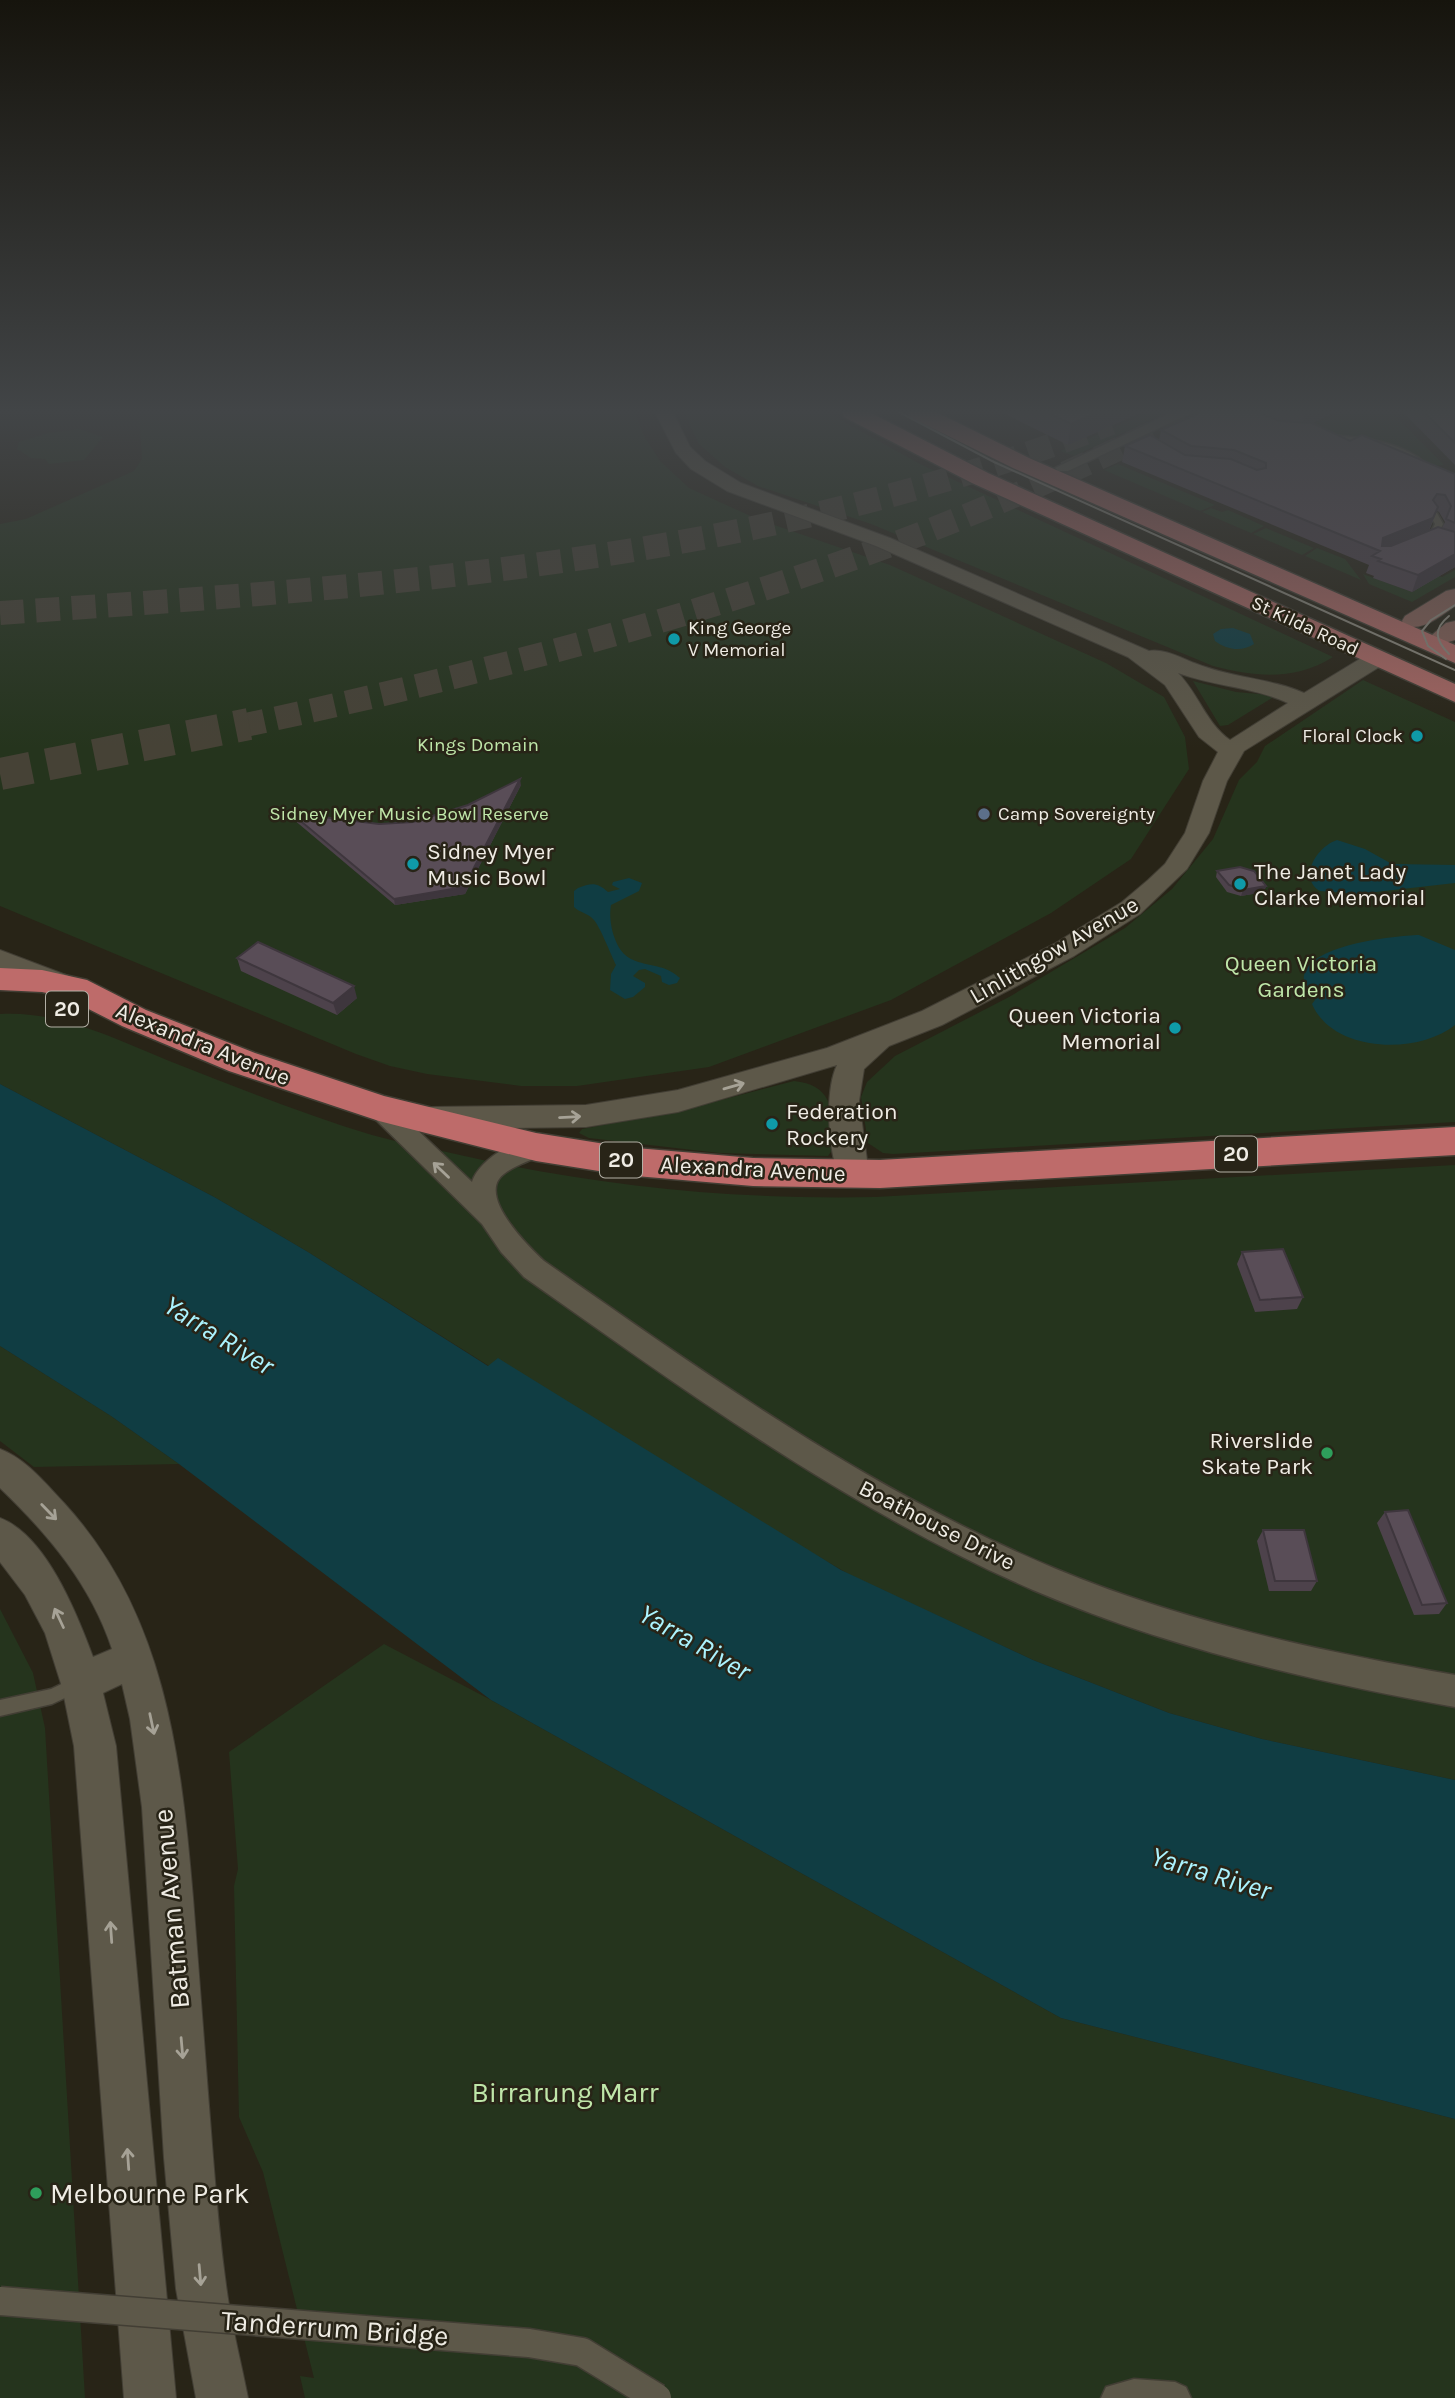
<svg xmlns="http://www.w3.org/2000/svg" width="1455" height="2398" viewBox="0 0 1455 2398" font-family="Karla,sans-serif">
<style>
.green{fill:#25341d}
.water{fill:#103d43}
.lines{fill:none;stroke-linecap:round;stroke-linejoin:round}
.motorway-tunnel-far1{stroke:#464236;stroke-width:24;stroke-dasharray:24 12;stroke-linecap:butt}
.motorway-tunnel{stroke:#464236;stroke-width:32;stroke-dasharray:32 16;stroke-linecap:butt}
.service-casing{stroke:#423e34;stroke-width:3}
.pedestrian-casing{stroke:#423e34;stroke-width:3}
.minor-casing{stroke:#423e34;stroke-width:3}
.tertiary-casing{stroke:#423e34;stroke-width:2}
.secondary-casing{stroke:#423e34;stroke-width:2}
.primary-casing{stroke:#423e34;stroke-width:3}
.trunk-casing{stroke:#423e34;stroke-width:3}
.service{fill:#5d5849;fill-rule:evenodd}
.pedestrian{fill:#5d5849;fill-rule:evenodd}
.minor{fill:#5d5849;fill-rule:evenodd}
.tertiary{fill:#5d5849;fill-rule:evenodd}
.secondary{fill:#825f56;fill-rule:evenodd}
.primary{fill:#a66662;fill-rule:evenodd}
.trunk{fill:#be6b6a;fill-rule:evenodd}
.tram{stroke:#868378;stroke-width:2}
.pedestrian-bridge-casing{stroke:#423e34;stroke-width:31;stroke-linecap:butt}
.pedestrian-bridge{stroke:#5d5849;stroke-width:28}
.wall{fill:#4d424b;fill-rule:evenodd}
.shaded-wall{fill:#3e363d}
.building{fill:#594d57;stroke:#3e363d;stroke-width:2}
.oneway{stroke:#a6a296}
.culture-dot{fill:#0f9aa8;stroke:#282417;stroke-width:2.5}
.service-dot{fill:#5c6f8a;stroke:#282417;stroke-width:2.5}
.leisure-dot{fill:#2e9e5b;stroke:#282417;stroke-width:2.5}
.labels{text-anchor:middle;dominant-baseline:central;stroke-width:5;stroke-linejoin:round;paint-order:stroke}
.far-street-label{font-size:19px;fill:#efece4;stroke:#282417}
.far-poi-label{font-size:19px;fill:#efece4;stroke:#282417;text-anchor:start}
.far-park-label{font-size:19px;fill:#bfe6a9;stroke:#282417}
.shield{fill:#282417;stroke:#b3b0a6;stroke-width:2}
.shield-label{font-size:21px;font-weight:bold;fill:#efece4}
.poi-label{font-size:23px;fill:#efece4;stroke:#282417;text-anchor:start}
.street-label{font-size:23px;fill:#efece4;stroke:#282417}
.park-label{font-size:23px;fill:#bfe6a9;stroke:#282417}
.near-water-label{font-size:28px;font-style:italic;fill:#abf3fe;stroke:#282417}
.near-street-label{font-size:28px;fill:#efece4;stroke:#282417}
.near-park-label{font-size:28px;fill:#bfe6a9;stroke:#282417}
.near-poi-label{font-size:28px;fill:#efece4;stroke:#282417;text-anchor:start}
</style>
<rect width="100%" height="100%" fill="#282417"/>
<!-- green -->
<g class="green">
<polygon points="139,412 635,412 644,436 660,461 689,488 757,519 890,565 1106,663 1164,697 1185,737 1189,769 1131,859 1051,913 891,1000 709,1067 577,1086 521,1086 427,1074 390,1066 356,1054 0,906 0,524 26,519 134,471 142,459"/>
<path d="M 684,412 L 826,412 L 922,465 L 1333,657 C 1295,681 1255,677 1213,666 L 871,524 L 758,486 L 725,467 L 699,444 Z"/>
<polygon points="1149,412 1167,412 1074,456 1060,451"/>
<polygon points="1342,412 1391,412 1444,465 1411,468 1307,427"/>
<polygon points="79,429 103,437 84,460 49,464 45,459 31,458 17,449 19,442 48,433"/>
<polygon points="1118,464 1215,505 1200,511 1104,470"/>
<polygon points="1211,508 1222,512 1228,510 1264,526 1251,533 1202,512"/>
<polygon points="1266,528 1314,548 1302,555 1253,534"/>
<polygon points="1317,548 1345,559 1361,580 1305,556"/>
<polygon points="1455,570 1455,577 1412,602 1369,584 1363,574 1412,592 1434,574 1442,577"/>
<polygon points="1363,680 1455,722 1455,1122 893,1154 883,1153 868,1143 861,1097 867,1082 895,1056 1009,997 1125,928 1172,889 1213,839 1239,780 1257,762 1265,746"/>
<polygon points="1193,681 1236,692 1271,695 1272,698 1228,725 1220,726"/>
<path d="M 0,1014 C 62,1010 121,1042 177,1064 C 241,1089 306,1115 372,1135 C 400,1143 430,1148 460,1155 C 597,1186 735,1200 875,1197 L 1455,1165 L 1455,1780 L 1262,1739 L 1169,1713 L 1033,1660 L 852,1576 L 489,1366 L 308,1252 L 216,1198 L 0,1084 Z"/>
<path d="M 794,1081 C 836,1085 833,1116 833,1149 L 828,1156 L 719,1153 L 589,1138 L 579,1133 L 582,1129 L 683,1110 Z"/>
<polygon points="0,1346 111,1416 179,1464 34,1467 0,1441"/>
<polygon points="0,1609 33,1673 45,1728 85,2398 0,2398"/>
<polygon points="384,1644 491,1700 1061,2018 1455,2119 1455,2398 305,2398 300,2376 314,2378 263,2172 239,2117 234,1886 238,1869 229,1752"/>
</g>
<!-- water -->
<g class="water">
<path d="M 1233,628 L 1250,634 L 1254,644 C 1242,652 1227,650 1215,641 L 1213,634 L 1221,629 Z"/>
<path d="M 1337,840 L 1365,849 L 1392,864 L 1455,865 L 1455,883 L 1358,894 L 1320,891 C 1297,877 1318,846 1337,840 Z"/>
<path d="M 629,878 L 642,883 L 639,891 L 611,905 C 609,915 611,929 615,939 C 627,973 658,957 680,978 L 677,983 L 669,985 L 662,982 L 661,976 L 645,969 L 639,970 L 633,976 L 645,983 L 645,987 L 633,997 L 625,999 L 610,990 L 611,974 L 616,965 C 611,955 599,924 593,919 C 588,913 580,913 574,907 L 574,891 L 578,888 C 592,882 598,883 608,892 L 620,889 L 612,885 L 613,882 Z"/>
<path d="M 1419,935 L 1455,950 L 1455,1025 C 1418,1055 1333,1053 1312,1004 L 1315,1000 C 1308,995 1305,990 1304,982 C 1299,945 1393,936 1419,935 Z"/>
<polygon points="0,1084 216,1198 308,1252 488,1366 498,1358 841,1570 1033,1660 1169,1713 1262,1739 1455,1780 1455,2119 1061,2018 491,1700 179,1464 111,1416 0,1346"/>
</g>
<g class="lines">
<!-- motorway-tunnel-far1 -->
<g class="motorway-tunnel-far1">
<path d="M 0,613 C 376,587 757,563 1111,423"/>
<path d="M 241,726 C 451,681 658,628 860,556 C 975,516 1086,465 1196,412"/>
</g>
<!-- motorway-tunnel -->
<polyline class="motorway-tunnel" points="0,774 249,724"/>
<!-- service casing -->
<g class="service-casing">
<g id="service">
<path d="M 1330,435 C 1364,438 1401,441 1428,465 L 1421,467 C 1392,446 1362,444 1328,438 L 1327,437 Z"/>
<polygon points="1431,513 1437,513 1443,524 1435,540 1429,541 1425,539 1429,536 1435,524 1430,515"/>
<polygon points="76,1677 82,1680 84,1685 82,1690 52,1704 0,1716 0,1700 51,1689"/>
</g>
</g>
<!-- pedestrian casing -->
<g class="pedestrian-casing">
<polygon id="pedestrian" points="1134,2379 1175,2382 1186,2387 1191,2398 1101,2398 1106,2387"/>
</g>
<!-- minor casing -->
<g class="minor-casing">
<g id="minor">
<polygon points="1173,412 1193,412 1068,471 1058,471 1055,468"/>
<path d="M 379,1099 L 388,1102 L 472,1182 C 479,1159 522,1133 545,1140 L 549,1147 C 542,1158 528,1160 517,1166 C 511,1169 503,1173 499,1179 C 483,1202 529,1247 544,1261 C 707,1375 871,1492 1056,1569 C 1183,1622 1320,1651 1455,1675 L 1455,1707 C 1311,1681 1168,1648 1033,1590 C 849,1510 687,1392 524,1277 L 501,1252 L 482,1224 L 370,1114 L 367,1108 L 370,1102 Z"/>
</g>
</g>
<!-- tertiary casing -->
<g class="tertiary-casing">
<g id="tertiary">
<path d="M 655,412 L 673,412 L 690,447 L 705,461 L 741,483 L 890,538 L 1149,651 C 1164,648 1183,659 1197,664 C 1232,678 1270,678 1304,693 L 1368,654 L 1384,654 L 1387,659 L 1384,664 L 1244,751 L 1227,781 L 1209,833 L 1187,869 L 1140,914 L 1074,956 L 942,1025 L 889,1046 L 864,1069 L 859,1101 L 869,1175 L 864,1183 L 853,1187 L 842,1183 C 828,1158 824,1091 837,1065 L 678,1112 L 586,1127 L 429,1129 L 418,1126 L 414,1118 L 418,1110 L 429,1107 L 586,1105 L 678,1090 L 827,1048 L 922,1011 L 1054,944 L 1122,902 L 1148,880 L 1165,864 L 1185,833 L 1203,781 L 1218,752 L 1199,737 L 1165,685 L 1128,657 L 876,546 L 727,491 L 691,469 L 676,453 ZM 1178,673 C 1213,686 1253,687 1288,703 L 1230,740 C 1206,723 1198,693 1178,673 Z"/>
<polygon points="0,950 74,978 78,984 74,990 64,993 0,969"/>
<path d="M 0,1449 C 25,1458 46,1484 64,1503 C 165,1613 181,1756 193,1898 C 200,1984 206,2071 213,2157 C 217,2206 221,2256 229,2305 C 234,2336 242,2367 248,2398 L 196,2398 L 176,2289 L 164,2158 L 142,1807 L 130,1719 L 122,1684 L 103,1693 L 116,1746 L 176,2398 L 124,2398 L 74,1746 L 62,1687 L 45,1633 L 25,1595 L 0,1562 L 0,1518 C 46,1535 77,1614 93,1657 L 112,1649 C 91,1585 48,1534 0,1488 Z"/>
</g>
</g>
<!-- secondary casing -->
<g class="secondary-casing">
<g id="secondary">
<path d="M 1455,589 L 1455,606 C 1440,616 1424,631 1405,626 L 1402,621 L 1405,616 L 1446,591 Z"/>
<polygon points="1455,621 1455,640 1445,643 1436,640 1432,635 1446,623"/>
</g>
</g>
<!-- primary casing -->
<g class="primary-casing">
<g id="primary">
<polygon points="842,412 869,412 988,473 1455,684 1455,702 972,483 844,417"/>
<polygon points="908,412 936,412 1029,458 1455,645 1455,663 1013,468 910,417"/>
</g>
</g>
<!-- trunk casing -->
<g class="trunk-casing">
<polygon id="trunk" points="0,968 42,970 87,980 146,1010 255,1053 384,1096 536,1133 624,1147 753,1158 880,1160 1455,1127 1455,1155 880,1188 753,1186 624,1175 536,1161 379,1121 229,1071 122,1026 65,997 42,992 0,990"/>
</g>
<!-- service -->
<use href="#service" class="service"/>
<!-- pedestrian -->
<use href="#pedestrian" class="pedestrian"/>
<!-- minor -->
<use href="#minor" class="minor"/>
<!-- tertiary -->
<use href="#tertiary" class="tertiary"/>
<!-- secondary -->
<use href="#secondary" class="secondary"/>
<!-- primary -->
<use href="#primary" class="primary"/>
<!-- trunk -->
<use href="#trunk" class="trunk"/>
<!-- tram -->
<g class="tram">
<polyline points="899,412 994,462 1455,670"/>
<path d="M 1449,616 C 1433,629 1435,640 1449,654"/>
<polyline points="1446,659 1428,646 1422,631 1431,620 1455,605"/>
</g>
<!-- pedestrian-bridge casing -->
<g class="pedestrian-bridge-casing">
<polyline id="pedestrian-bridge" points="0,2301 529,2343 582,2352 657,2398"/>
</g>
<!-- pedestrian-bridge -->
<use href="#pedestrian-bridge" class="pedestrian-bridge"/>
</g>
<!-- wall -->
<g class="wall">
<polygon points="1001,412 1142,412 1068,445"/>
<path d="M 1202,412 L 1335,412 L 1312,423 L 1350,441 L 1455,474 L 1455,567 L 1412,592 L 1373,578 L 1374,576 L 1366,573 L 1369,565 L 1122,462 L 1125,446 L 1159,440 L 1161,430 ZM 1437,511 L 1439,512 L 1445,522 L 1442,528 L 1429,531 Z"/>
<polygon points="1403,412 1455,412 1455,465"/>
<polygon points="521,785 465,894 395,905 293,819 291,813 379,824 413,822 468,805"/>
<polygon points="1217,871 1266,886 1264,892 1241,896 1227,892 1216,877"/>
<polygon points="237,958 357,998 337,1015 241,971"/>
<polygon points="1242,1252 1303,1297 1297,1309 1255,1312 1237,1264"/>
<polygon points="1385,1512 1447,1603 1439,1614 1414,1615 1377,1523"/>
<polygon points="1263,1530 1317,1581 1311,1591 1269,1591 1257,1541"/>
</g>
<!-- shaded-wall -->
<g class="shaded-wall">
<polygon points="1098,412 1142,412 1068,445 1071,424"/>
<polygon points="1335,412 1301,429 1305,413"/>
<polygon points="1438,507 1427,535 1380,554 1383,538"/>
<polygon points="1455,554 1455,567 1412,592 1418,575"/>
<polygon points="520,779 521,785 465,894 395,905 394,899"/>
<polygon points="1266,886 1264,892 1241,896 1243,890"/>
<polygon points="354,986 357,998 337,1015 333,1003"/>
</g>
<!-- building -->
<g class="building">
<polygon points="1047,412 1098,412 1071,424"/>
<polygon points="1202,412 1257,412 1280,421 1312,423 1350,441 1362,435 1455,474 1455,523 1446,519 1451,506 1445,495 1437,494 1433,500 1438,507 1433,518 1383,538 1382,546 1391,546 1438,527 1455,532 1455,554 1418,575 1378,561 1381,559 1372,556 1380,551 1125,446 1150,435 1185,455 1231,459 1257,470 1266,468 1266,463 1234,450 1191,446 1161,430"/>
<polygon points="1424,412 1455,412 1455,443"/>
<polygon points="520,779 464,887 394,899 291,813 379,824 413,822 468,805"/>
<polygon points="1240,867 1254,871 1266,886 1243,890 1229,885 1217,871"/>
<polygon points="258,942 354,986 333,1003 237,958"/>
<polygon points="1283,1249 1303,1297 1260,1300 1242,1252"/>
<polygon points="1408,1510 1447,1603 1422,1605 1385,1512"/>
<polygon points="1263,1530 1304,1530 1317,1581 1275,1581"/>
</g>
<!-- one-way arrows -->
<defs><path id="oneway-shaft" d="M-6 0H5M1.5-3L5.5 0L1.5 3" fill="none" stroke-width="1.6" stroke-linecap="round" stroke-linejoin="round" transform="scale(1.75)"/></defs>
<g class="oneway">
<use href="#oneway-shaft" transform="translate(734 1086) rotate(-16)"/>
<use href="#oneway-shaft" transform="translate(570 1117) rotate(-3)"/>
<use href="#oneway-shaft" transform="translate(441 1170) rotate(-136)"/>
<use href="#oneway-shaft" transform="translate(49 1512) rotate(46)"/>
<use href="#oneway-shaft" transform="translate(59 1618) rotate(-115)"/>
<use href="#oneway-shaft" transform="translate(152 1724) rotate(78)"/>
<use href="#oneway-shaft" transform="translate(111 1932) rotate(-94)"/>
<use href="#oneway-shaft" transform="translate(182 2048) rotate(85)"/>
<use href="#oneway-shaft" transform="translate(128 2159) rotate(-94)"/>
<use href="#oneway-shaft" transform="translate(200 2275) rotate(85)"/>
</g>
<!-- sky -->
<linearGradient id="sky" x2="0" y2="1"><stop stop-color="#16140d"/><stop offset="0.55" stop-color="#424547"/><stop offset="1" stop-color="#424547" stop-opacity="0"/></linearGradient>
<rect width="1455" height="748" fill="url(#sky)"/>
<!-- markers -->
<g class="culture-dot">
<circle cx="674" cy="639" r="7"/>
<circle cx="1417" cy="736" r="7"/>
<circle cx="413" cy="864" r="7"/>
<circle cx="1240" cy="884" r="7"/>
<circle cx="1175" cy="1028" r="7"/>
<circle cx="772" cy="1124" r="7"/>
</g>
<circle class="service-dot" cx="984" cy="814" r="7"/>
<g class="leisure-dot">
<circle cx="1327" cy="1453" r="7"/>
<circle cx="36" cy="2193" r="7"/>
</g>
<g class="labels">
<!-- far-street labels -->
<g class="far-street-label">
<text transform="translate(1305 626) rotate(25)">St Kilda Road</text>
</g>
<!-- far-poi labels -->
<g class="far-poi-label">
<text x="688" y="628">King George<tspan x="688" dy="22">V Memorial</tspan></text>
<text x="1403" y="736" text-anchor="end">Floral Clock</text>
<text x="998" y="814">Camp Sovereignty</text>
</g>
<!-- far-park labels -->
<g class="far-park-label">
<text x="478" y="745">Kings Domain</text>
<text x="409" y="814">Sidney Myer Music Bowl Reserve</text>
</g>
<!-- shield labels -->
<g class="shield">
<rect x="46" y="991.5" width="42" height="35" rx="5"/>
<rect x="1215" y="1136.5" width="42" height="35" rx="5"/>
<rect x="600" y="1142.5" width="42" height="35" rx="5"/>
</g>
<g class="shield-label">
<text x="67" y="1009">20</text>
<text x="1236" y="1154">20</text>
<text x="621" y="1160">20</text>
</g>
<!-- poi labels -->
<g class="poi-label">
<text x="427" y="851">Sidney Myer<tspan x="427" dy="26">Music Bowl</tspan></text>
<text x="1254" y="871">The Janet Lady<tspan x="1254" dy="26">Clarke Memorial</tspan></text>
<text x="1161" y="1015" text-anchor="end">Queen Victoria<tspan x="1161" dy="26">Memorial</tspan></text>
<text x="786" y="1111">Federation<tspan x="786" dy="26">Rockery</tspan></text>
<text x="1313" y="1440" text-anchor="end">Riverslide<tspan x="1313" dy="26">Skate Park</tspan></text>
</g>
<!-- street labels -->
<g class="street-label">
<text transform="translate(1054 950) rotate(-30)">Linlithgow Avenue</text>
<text transform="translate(203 1044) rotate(22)">Alexandra Avenue</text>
<text transform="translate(753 1169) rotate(3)">Alexandra Avenue</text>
<text transform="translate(937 1525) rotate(27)">Boathouse Drive</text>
</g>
<!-- park labels -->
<g class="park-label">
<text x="1301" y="963">Queen Victoria<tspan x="1301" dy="26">Gardens</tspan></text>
</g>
<!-- near-water labels -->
<g class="near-water-label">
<text transform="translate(219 1335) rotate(32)">Yarra River</text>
<text transform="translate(695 1642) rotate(30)">Yarra River</text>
<text transform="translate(1211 1873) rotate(17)">Yarra River</text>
</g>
<!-- near-street labels -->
<g class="near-street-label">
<text transform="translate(171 1909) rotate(-95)">Batman Avenue</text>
<text transform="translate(335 2328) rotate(4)">Tanderrum Bridge</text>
</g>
<!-- near-park labels -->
<g class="near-park-label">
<text x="565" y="2092">Birrarung Marr</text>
</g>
<!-- near-poi labels -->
<g class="near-poi-label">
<text x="50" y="2193">Melbourne Park</text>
</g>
</g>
</svg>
